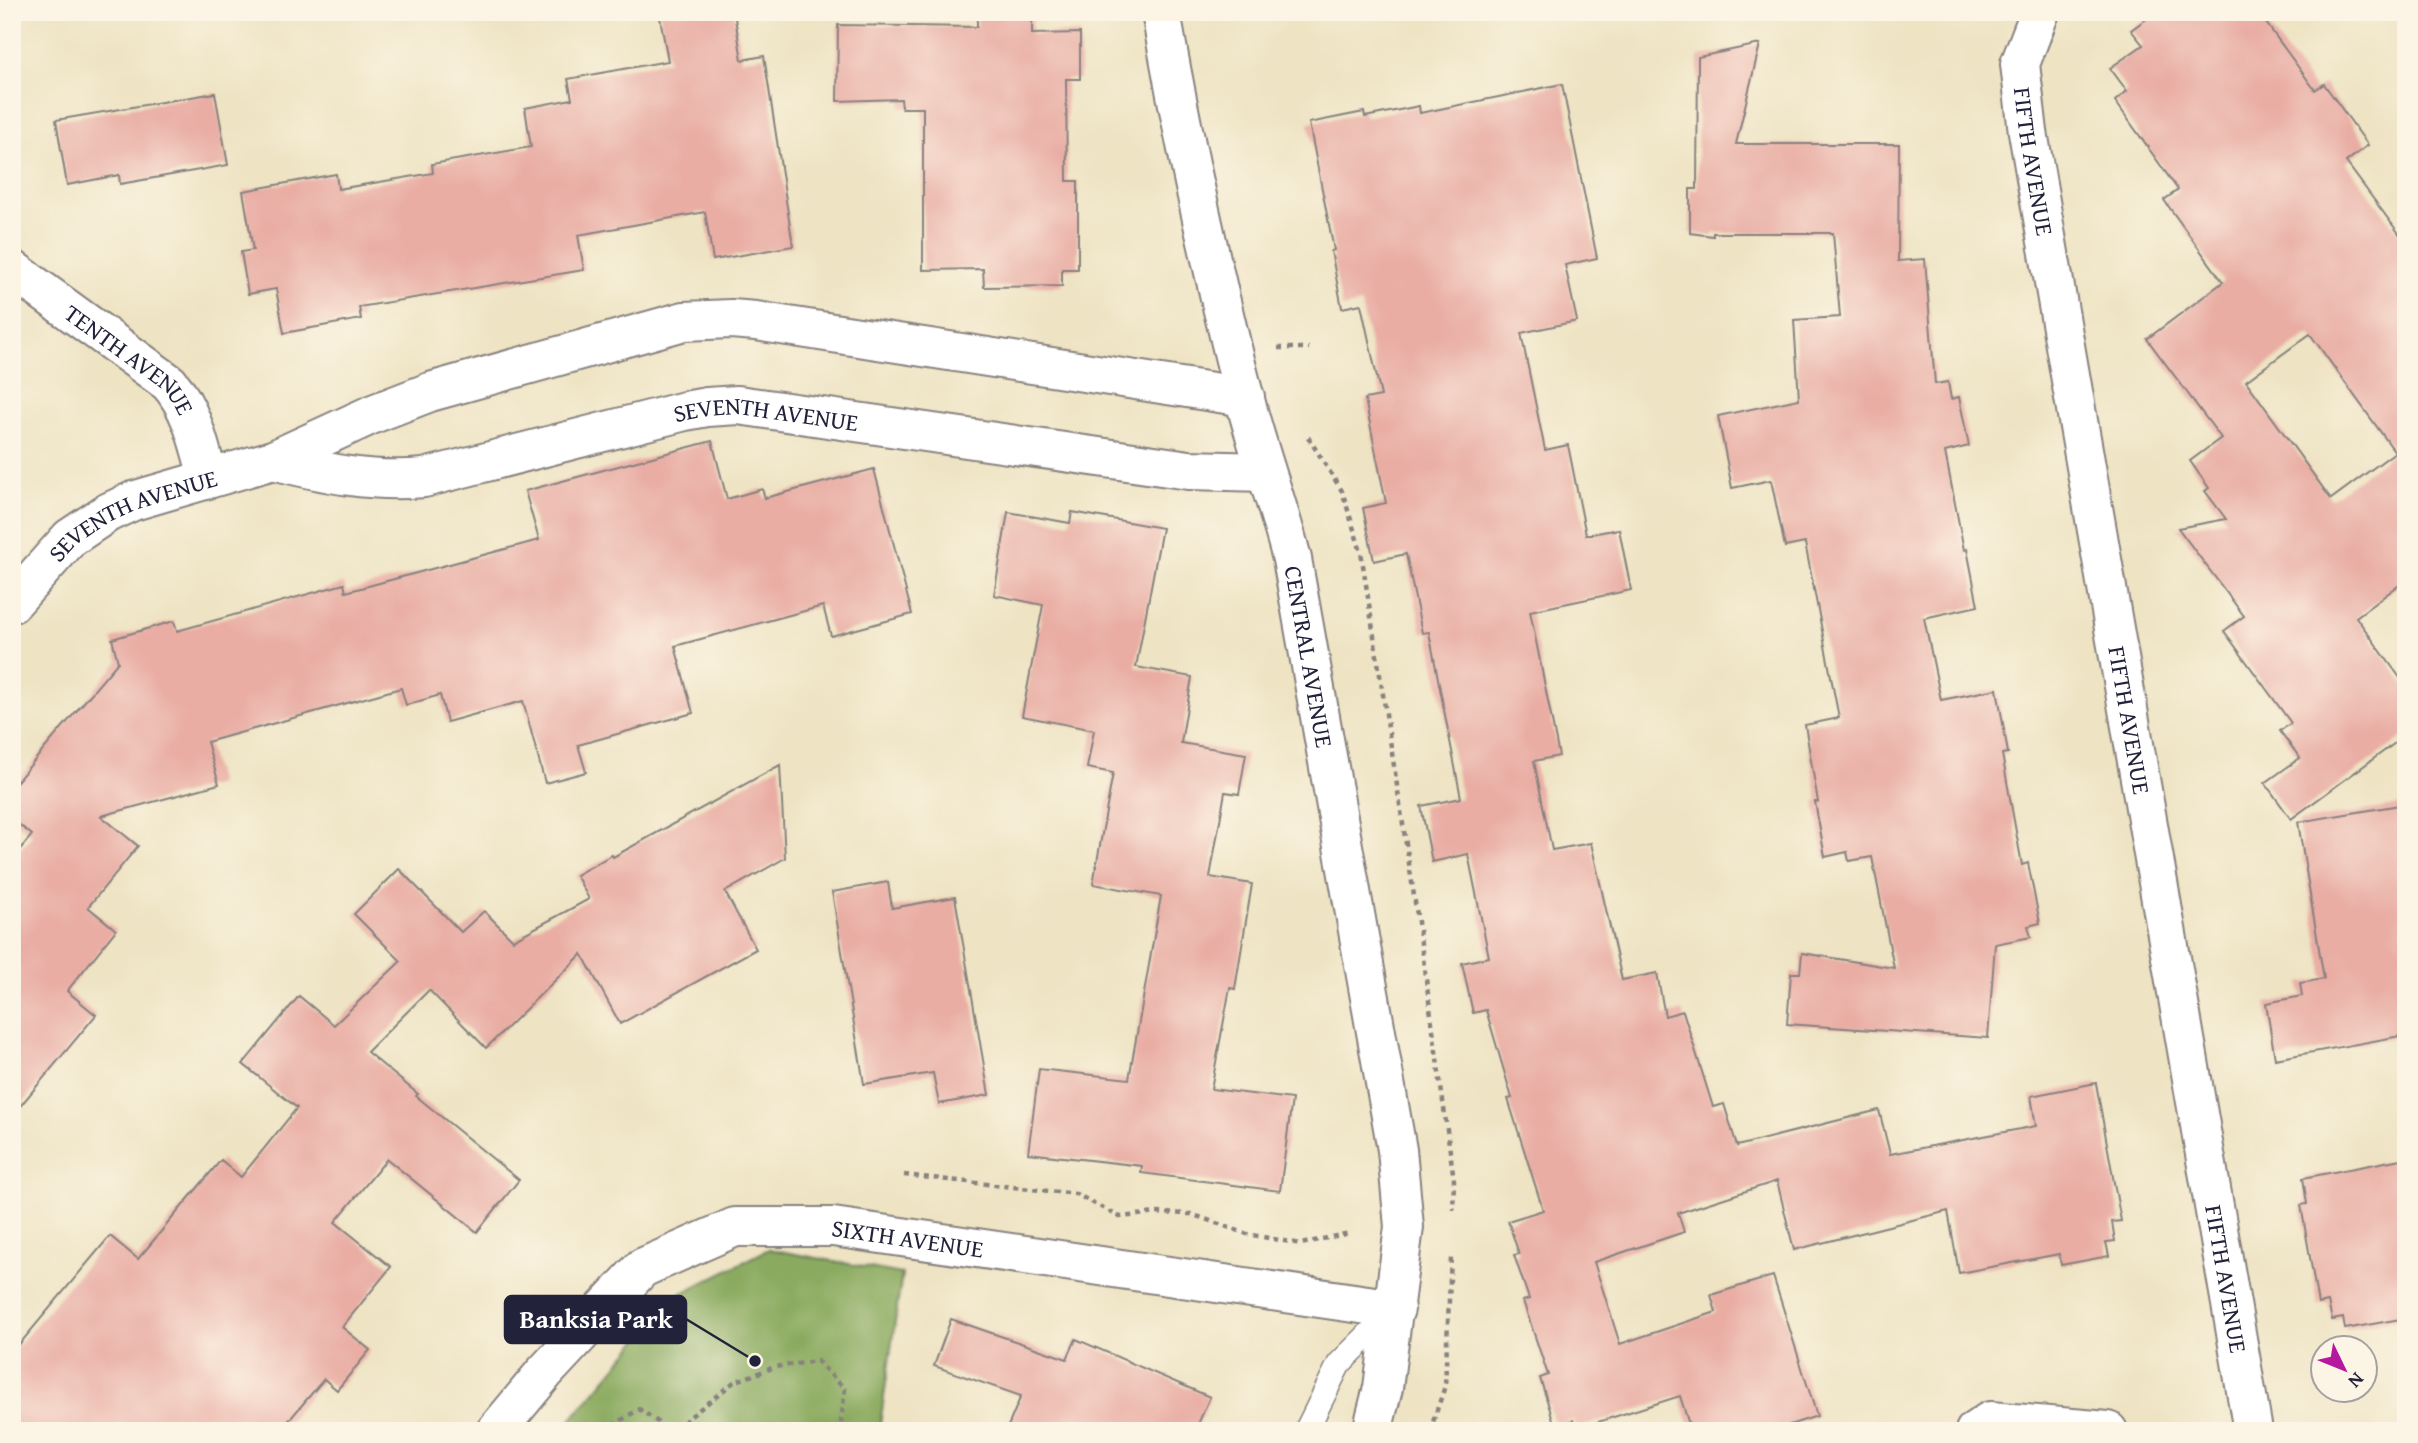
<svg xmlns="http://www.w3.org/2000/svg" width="2418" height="1443" viewBox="0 0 2418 1443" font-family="'Gentium Book Plus',serif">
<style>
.forest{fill:#8aaa5e;stroke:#56664c;stroke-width:2}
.building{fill:#e9ada4;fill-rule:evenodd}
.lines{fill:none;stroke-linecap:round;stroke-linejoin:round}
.service-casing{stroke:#88827f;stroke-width:26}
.minor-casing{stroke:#88827f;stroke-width:42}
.path{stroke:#88827f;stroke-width:4.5;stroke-dasharray:5 5;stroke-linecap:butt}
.service{stroke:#fff;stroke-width:23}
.minor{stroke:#fff;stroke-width:38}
.labels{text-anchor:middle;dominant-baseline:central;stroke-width:5;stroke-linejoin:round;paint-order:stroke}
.street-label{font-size:24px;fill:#22223b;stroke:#fcf5e5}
.leader{fill:none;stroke:#22223b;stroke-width:2.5}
.callout-dot{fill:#22223b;stroke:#fcf5e5;stroke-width:2.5}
.callout{fill:#22223b;stroke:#22223b;stroke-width:2.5}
.callout-label{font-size:26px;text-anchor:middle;font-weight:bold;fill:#fff}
</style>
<rect width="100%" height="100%" fill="#fcf5e5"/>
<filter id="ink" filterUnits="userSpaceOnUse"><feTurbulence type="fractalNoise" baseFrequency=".0143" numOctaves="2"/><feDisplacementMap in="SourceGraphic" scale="14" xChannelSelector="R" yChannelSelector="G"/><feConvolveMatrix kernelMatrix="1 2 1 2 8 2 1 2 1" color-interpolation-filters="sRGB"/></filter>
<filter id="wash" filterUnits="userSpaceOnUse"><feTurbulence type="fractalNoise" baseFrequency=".00686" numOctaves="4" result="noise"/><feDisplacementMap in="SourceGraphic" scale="28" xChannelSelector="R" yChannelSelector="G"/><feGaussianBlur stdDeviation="1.57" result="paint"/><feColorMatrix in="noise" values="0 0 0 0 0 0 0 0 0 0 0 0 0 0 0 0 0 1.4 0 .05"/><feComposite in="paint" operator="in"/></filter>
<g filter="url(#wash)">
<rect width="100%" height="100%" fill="#eee3c3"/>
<!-- forest -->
<polygon class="forest" points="769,1249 902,1274 879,1431 562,1431 674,1297"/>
<g id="blocks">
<!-- building -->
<g class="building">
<polygon points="659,12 734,12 742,60 764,56 793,246 713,260 705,212 578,235 584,270 359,307 361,319 284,333 276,289 248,294 241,252 253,250 243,191 336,174 338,189 433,173 432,164 531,147 525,108 572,99 568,79 668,61"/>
<polygon points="977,12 1032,12 1032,34 1080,33 1080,79 1066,79 1067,181 1078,181 1078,269 1062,269 1062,286 984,287 983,269 923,270 923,108 902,108 901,99 837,101 838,25 977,27"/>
<path d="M 2156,12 L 2258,12 L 2315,90 L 2324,84 L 2368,145 L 2346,162 L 2406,243 L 2406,580 L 2356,617 L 2406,686 L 2406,735 L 2291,819 L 2265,783 L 2300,758 L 2280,731 L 2291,723 L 2224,631 L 2244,616 L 2178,528 L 2226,519 L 2205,491 L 2209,488 L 2190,461 L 2221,438 L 2147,339 L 2223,282 L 2164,200 L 2178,190 L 2115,101 L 2127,91 L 2110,68 L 2143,45 L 2131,30 ZM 2310,334 L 2395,452 L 2331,499 L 2246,381 Z"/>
<polygon points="1760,44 1736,144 1899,144 1898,261 1925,259 1935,384 1948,382 1951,399 1959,397 1969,446 1945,452 1964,550 1967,549 1978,606 1924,618 1941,700 1997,689 2008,753 2002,754 2022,865 2028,863 2040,923 2028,926 2031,937 1995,944 1988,1038 1787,1024 1791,973 1800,973 1802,953 1894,968 1872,857 1849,861 1847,852 1825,857 1815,802 1818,802 1805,725 1839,718 1805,543 1785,547 1771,480 1732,488 1718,416 1799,399 1794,320 1840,317 1833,233 1713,233 1713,236 1690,233 1690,189 1697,189 1698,57"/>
<polygon points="1562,84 1597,258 1565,265 1577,321 1521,333 1545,450 1568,445 1586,535 1619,529 1631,590 1530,611 1559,756 1534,761 1552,850 1591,843 1622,980 1657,973 1665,1016 1683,1011 1713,1107 1724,1104 1737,1146 1879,1110 1890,1154 2036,1126 2031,1096 2096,1083 2121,1221 2112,1222 2115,1241 2106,1242 2109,1256 2061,1265 2059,1254 1959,1273 1948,1211 1794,1250 1777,1181 1678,1213 1684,1232 1594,1262 1620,1344 1716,1312 1711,1295 1773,1276 1817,1416 1771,1431 1691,1431 1680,1396 1576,1429 1573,1420 1555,1426 1540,1378 1548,1375 1523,1301 1529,1299 1514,1255 1519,1254 1508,1221 1543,1210 1508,1099 1512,1098 1486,1010 1473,1013 1462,963 1489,957 1468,854 1432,862 1421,806 1461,798 1429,632 1422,633 1406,554 1374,561 1363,508 1386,503 1365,399 1381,396 1361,304 1342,308 1331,251 1334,250 1309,123 1364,112 1365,117 1419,106 1420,113"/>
<polygon points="215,93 228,165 120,184 119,175 67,185 56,120"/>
<polygon points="712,441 727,499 762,489 765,498 874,469 912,614 831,636 823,606 675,646 693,713 578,745 586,772 545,783 523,701 447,722 440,695 406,705 401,688 207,742 219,784 101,816 138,846 88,907 116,930 67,991 96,1015 12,1116 12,859 32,835 12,819 12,787 118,662 112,639 174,621 177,631 344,584 346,592 539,540 525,491"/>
<polygon points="1008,512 1070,523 1072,512 1162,528 1136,667 1192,677 1181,743 1246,754 1239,794 1225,792 1210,877 1252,884 1235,989 1230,988 1211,1089 1292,1099 1280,1191 1141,1173 1142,1166 1028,1153 1039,1069 1129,1079 1161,896 1093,884 1113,773 1087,768 1094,730 1022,716 1043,605 994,595"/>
<polygon points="780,765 785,858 725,892 756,949 620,1024 582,954 486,1048 429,990 367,1052 418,1094 416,1096 519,1180 477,1232 387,1159 335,1222 391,1267 342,1327 370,1350 337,1390 324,1379 280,1431 12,1431 12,1353 110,1236 138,1259 221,1160 241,1177 297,1108 243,1064 299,996 334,1025 401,961 354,914 399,869 461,932 484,911 513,940 589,899 576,875 612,855 613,857"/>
<polygon points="2406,804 2406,1035 2275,1059 2266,1003 2302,996 2300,983 2324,979 2298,822"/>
<polygon points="888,882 892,908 955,897 989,1095 939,1104 933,1073 864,1084 832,892"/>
<polygon points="2406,1158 2406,1318 2345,1329 2343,1318 2332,1320 2328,1302 2318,1304 2301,1205 2307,1204 2303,1178"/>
<polygon points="951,1319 1067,1359 1076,1339 1210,1397 1195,1431 1006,1431 1021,1396 934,1366"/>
</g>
</g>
</g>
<g filter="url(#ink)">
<use href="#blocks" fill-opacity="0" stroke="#88827f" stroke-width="2"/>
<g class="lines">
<!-- service casing -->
<g class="service-casing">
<polyline id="service" points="1306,1431 1339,1364 1393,1310"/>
</g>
<!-- minor casing -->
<g class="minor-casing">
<g id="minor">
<path id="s1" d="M 1161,12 C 1183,141 1212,269 1244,396 C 1258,451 1278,504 1292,559 L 1397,1150 L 1404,1227 L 1383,1388 L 1372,1431"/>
<path id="s2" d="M 2040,12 L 2020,64 L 2028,132 L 2253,1431"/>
<path id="s3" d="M 12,269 L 169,383 C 192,409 199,445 208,477"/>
<path id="s4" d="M 273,460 C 324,473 372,483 424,478 L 685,411 L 707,407 L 738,405 L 1189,470 L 1265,472"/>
<path id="s5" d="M 12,603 L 70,538 L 107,513 L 133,501 L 273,460 L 373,414 L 430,392 L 684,321 L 731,319 L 756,321 L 1245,397"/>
<path id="s6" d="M 496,1431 L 545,1372 L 642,1268 L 735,1227 L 833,1227 L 1395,1309"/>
<polyline points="1975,1431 1990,1421 2108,1431"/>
</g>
</g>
<!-- path -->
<g class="path">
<polyline points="1278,348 1309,348"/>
<polyline points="1308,437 1342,491 1361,552 1417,915 1454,1180 1453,1210"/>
<polyline points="904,1175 1076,1194 1120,1217 1156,1213 1191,1214 1247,1234 1301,1244 1349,1233"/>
<polyline points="563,1422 574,1431"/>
<polyline points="604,1431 639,1409 671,1431"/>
<polyline points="678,1431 686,1420 734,1382 775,1367 817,1361 845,1389 840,1431"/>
<polyline points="1430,1431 1445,1386 1451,1257"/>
</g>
<!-- service -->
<use href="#service" class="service"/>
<!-- minor -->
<use href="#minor" class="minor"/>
</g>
</g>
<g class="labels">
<!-- street labels -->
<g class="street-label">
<text stroke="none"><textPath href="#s2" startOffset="154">FIFTH AVENUE</textPath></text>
<text stroke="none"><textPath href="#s3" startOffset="149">TENTH AVENUE</textPath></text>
<text stroke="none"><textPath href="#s4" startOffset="504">SEVENTH AVENUE</textPath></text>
<text stroke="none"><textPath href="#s5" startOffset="154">SEVENTH AVENUE</textPath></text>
<text stroke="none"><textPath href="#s1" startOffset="662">CENTRAL AVENUE</textPath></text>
<text stroke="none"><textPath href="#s2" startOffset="721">FIFTH AVENUE</textPath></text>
<text stroke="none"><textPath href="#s6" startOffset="494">SIXTH AVENUE</textPath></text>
<text stroke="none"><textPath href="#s2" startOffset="1288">FIFTH AVENUE</textPath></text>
</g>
</g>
<!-- callouts -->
<path class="leader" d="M755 1361L686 1319"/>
<circle class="callout-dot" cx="755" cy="1361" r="7"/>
<rect class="callout" x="505" y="1296" width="181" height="47" rx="7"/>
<g class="callout-label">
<text x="596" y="1328">Banksia Park</text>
</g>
<!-- margin -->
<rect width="2418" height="1443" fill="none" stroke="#fcf5e5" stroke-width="42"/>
<!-- north arrow -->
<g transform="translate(2344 1369) rotate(133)"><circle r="33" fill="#fcf5e5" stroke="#a5a1a1" stroke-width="2"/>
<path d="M0-5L12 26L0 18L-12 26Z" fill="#b5179e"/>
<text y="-10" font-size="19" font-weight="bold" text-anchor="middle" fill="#22223b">N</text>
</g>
</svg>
